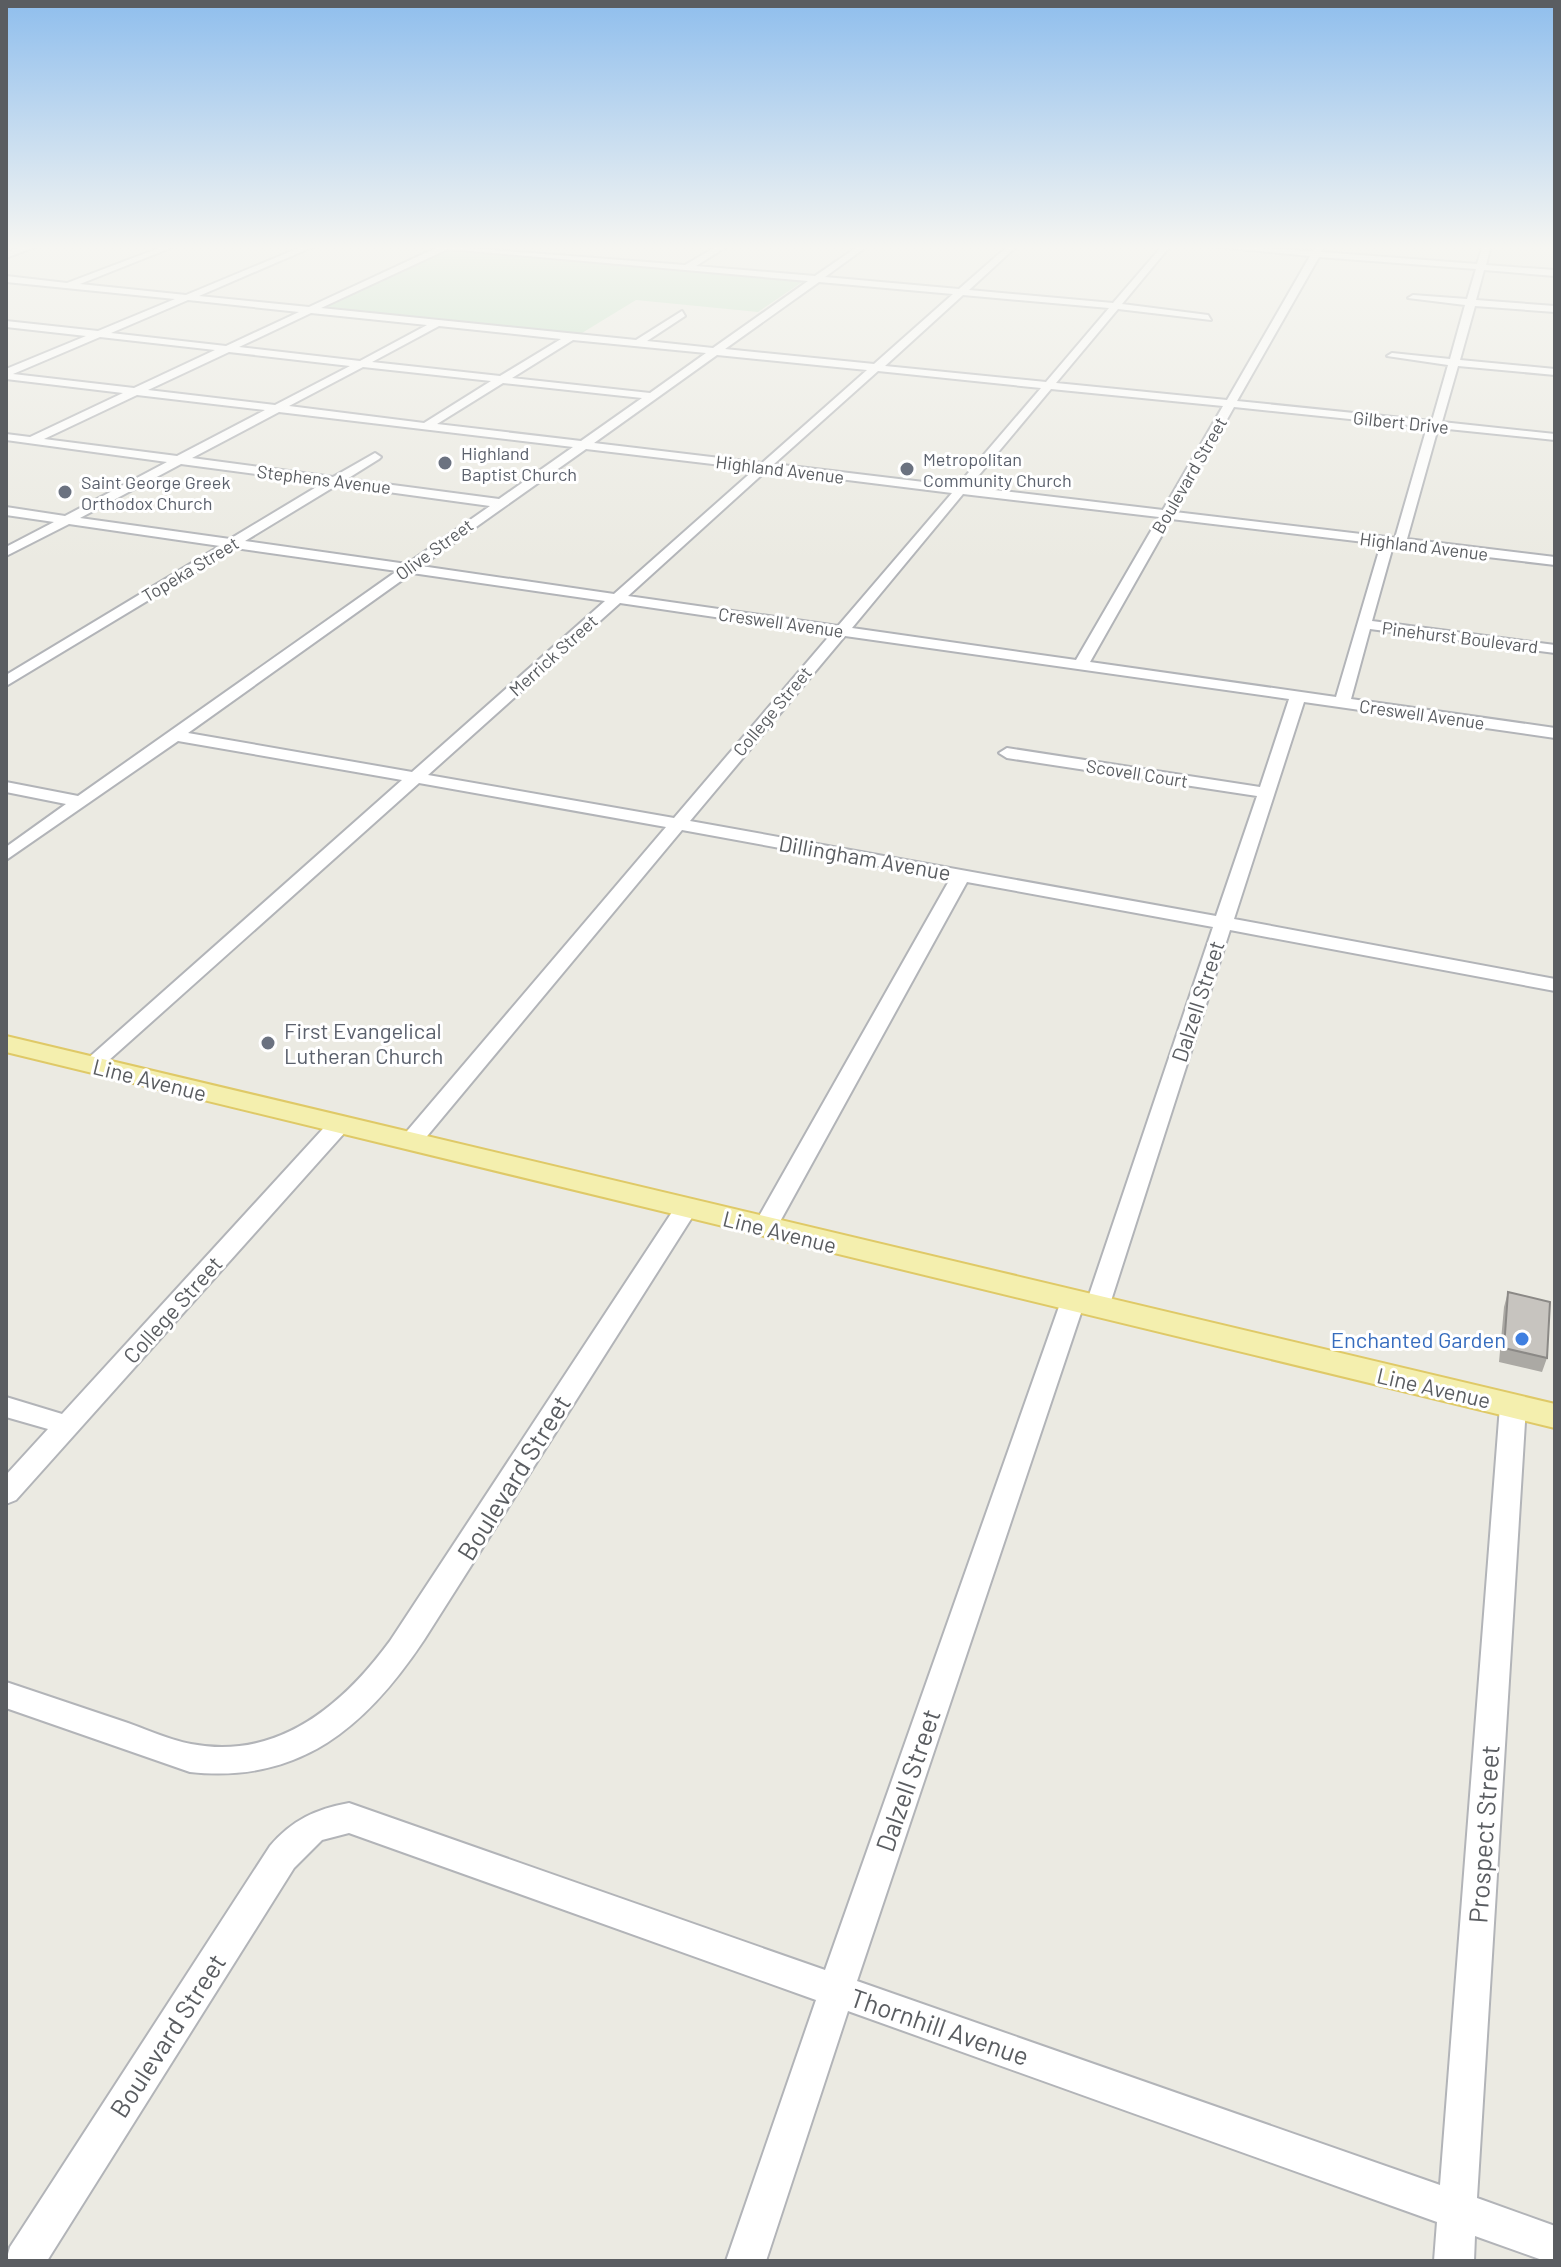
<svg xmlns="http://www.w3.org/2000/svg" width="1561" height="2267" viewBox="0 0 1561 2267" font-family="Barlow,sans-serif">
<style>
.green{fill:#c1e0c4}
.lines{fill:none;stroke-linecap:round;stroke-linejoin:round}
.minor-casing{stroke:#b2b4b8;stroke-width:4}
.major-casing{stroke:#dfc967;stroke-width:4}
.minor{fill:#fff;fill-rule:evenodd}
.major{fill:#f4efae;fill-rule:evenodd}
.wall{fill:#aba9a4}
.building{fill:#c7c4bf;stroke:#8b8986;stroke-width:2}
.worship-dot{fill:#6b7280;stroke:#fff;stroke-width:3}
.shop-dot{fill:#3f7fe0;stroke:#fff;stroke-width:3}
.labels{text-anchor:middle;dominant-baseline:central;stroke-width:6;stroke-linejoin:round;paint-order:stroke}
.far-street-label{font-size:18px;fill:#5a5d61;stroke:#fff}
.far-worship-label{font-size:18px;fill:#5b616d;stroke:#fff;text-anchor:start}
.street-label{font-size:22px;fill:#5a5d61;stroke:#fff}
.worship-label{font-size:22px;fill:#5b616d;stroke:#fff;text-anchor:start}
.shop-label{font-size:22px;fill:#366cbe;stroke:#fff;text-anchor:end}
.near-street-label{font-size:26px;fill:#5a5d61;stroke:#fff}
</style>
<rect width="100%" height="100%" fill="#ebeae2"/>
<!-- green -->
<polygon class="green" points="448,247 805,280 758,312 636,300 577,336 315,309"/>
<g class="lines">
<!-- minor casing -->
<g class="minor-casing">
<g id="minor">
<polygon points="28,245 40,245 6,258 6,252"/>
<path d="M 167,245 L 178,245 L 80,284 L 186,295 L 306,245 L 317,245 L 199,296 L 309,307 L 436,248 L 429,245 L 685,265 L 719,245 L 729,245 L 696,266 L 815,276 L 860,245 L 869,245 L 825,277 L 959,289 L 1009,245 L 1018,245 L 969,290 L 1113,303 L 1163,245 L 1171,245 L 1122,304 L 1208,315 L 1211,320 L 1118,309 L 1056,383 L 1227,400 L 1310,256 L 1198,245 L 1313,251 L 1317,245 L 1325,245 L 1321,252 L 1477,264 L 1483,245 L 1491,245 L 1486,265 L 1555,270 L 1555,276 L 1484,270 L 1476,300 L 1555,306 L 1555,312 L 1475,306 L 1460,360 L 1555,369 L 1555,375 L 1458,366 L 1442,422 L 1555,434 L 1555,440 L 1438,428 L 1407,539 L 1555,557 L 1555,565 L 1393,546 L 1372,621 L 1555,645 L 1555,653 L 1370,629 L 1351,699 L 1555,728 L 1555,738 L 1304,702 L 1234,919 L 1555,979 L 1555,991 L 1230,930 L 1109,1307 L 1106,1313 L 1097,1316 L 1088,1313 L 1085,1307 L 1213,927 L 967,882 L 777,1227 L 773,1232 L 757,1232 L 753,1227 L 950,879 L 682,830 L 418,1147 L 402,1147 L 399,1142 L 402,1137 L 666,827 L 419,783 L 99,1069 L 85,1069 L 82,1065 L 85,1061 L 402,780 L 178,741 L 6,860 L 6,847 L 66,804 L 6,792 L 6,782 L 78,796 L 397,571 L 235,548 L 6,686 L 6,675 L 220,546 L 69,524 L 6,556 L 6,547 L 54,522 L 6,515 L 6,507 L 65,516 L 167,462 L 6,440 L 6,434 L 30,437 L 123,393 L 6,379 L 6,369 L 86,336 L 6,327 L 6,321 L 98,331 L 175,299 L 6,282 L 6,276 L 67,283 ZM 448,249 L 808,281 L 713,348 L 647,341 L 685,316 L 682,311 L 636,340 L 321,308 ZM 1319,257 L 1476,269 L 1467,299 L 1413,295 L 1408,298 L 1465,305 L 1450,359 L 1392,353 L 1387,356 L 1448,365 L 1432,421 L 1237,401 ZM 819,282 L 953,294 L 874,364 L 725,349 ZM 963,295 L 1109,308 L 1046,382 L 885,366 ZM 188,300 L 299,312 L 226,346 L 111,333 ZM 311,313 L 427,325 L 360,361 L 239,347 ZM 439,326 L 561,339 L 500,376 L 372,362 ZM 100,337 L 215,350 L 134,388 L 13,374 ZM 573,340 L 706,353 L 650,393 L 512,378 ZM 229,352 L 350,366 L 275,405 L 148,390 ZM 717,355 L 867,370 L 762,463 L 594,443 ZM 363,367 L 491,381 L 424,423 L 289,406 ZM 878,371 L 1041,388 L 957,486 L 774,464 ZM 503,383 L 642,398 L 581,441 L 437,424 ZM 1051,389 L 1223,406 L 1163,510 L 969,487 ZM 137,395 L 265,410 L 177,456 L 44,439 ZM 1234,407 L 1427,427 L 1395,538 L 1175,512 ZM 279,412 L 573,447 L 499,499 L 347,479 L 379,459 L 381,457 L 375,453 L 333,477 L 192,458 ZM 586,449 L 755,469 L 614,594 L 421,566 ZM 181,464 L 323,483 L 230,539 L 80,518 ZM 767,470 L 952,493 L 838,626 L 628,596 ZM 337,485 L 490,506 L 407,564 L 245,541 ZM 963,494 L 1159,517 L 1076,660 L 852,628 ZM 1171,519 L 1381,544 L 1336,697 L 1090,662 ZM 412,573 L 605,601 L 412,772 L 188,733 ZM 620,603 L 831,634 L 674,818 L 428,775 ZM 845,636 L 1289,699 L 1260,787 L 1007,748 L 999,753 L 1007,758 L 1257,796 L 1216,916 L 690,821 Z"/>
<polygon points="339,1118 347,1120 350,1125 347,1130 16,1500 6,1504 6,1475 48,1429 6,1417 6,1397 62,1414 331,1120"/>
<path d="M 686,1201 L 694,1203 L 698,1208 L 424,1640 C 366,1727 300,1784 190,1772 L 6,1708 L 6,1682 C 47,1696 87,1709 128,1723 C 148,1730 170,1740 191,1744 C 278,1761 343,1705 390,1641 L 678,1203 Z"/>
<path d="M 1073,1293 L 1082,1295 L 1085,1301 L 857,1981 L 1440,2185 L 1500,1406 L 1504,1399 L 1513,1396 L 1522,1399 L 1526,1406 L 1477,2198 L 1555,2226 L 1555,2261 L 1545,2261 L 1475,2236 L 1474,2261 L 1434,2261 L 1437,2222 L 848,2011 L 766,2261 L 726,2261 L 816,2000 L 349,1833 L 322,1840 L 294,1868 L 47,2261 L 6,2261 L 10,2247 L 270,1846 C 292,1820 316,1809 349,1803 L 825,1970 L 1061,1301 L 1064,1295 Z"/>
</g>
</g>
<!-- major casing -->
<g class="major-casing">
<polygon id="major" points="6,1036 1555,1404 1555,1428 6,1052"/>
</g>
<!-- minor -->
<use href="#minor" class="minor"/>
<!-- major -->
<use href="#major" class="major"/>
</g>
<!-- wall -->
<polygon class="wall" points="1508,1292 1547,1358 1542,1372 1499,1362 1504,1307"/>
<!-- building -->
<polygon class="building" points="1508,1292 1550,1302 1547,1358 1504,1348"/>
<!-- sky -->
<linearGradient id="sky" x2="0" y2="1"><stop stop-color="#8fbeed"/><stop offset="0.44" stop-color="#f6f6f2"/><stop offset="1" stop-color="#f6f6f2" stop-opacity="0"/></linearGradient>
<rect width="1561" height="562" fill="url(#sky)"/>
<!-- markers -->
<g class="worship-dot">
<circle cx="445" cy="463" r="8"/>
<circle cx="907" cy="469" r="8"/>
<circle cx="65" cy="492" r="8"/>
<circle cx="268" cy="1043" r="8"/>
</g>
<circle class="shop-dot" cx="1522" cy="1339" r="8"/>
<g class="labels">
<!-- far-street labels -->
<g class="far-street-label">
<text transform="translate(1401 422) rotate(6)">Gilbert Drive</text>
<text transform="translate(780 469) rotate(7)">Highland Avenue</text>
<text transform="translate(1189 475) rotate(-60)">Boulevard Street</text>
<text transform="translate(324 479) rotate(7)">Stephens Avenue</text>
<text transform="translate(1424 546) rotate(7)">Highland Avenue</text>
<text transform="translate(434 549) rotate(-36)">Olive Street</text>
<text transform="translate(190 569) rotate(-31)">Topeka Street</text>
<text transform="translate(781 622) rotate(8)">Creswell Avenue</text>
<text transform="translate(1460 637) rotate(7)">Pinehurst Boulevard</text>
<text transform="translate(553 655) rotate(-42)">Merrick Street</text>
<text transform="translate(772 711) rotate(-50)">College Street</text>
<text transform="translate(1422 714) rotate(8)">Creswell Avenue</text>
<text transform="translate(1137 773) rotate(9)">Scovell Court</text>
</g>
<!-- far-worship labels -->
<g class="far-worship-label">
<text x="461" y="453">Highland<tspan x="461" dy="21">Baptist Church</tspan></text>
<text x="923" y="459">Metropolitan<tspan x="923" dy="21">Community Church</tspan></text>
<text x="81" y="482">Saint George Greek<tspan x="81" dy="21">Orthodox Church</tspan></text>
</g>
<!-- street labels -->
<g class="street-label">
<text transform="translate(865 857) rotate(10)">Dillingham Avenue</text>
<text transform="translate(1197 1001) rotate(-72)">Dalzell Street</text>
<text transform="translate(150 1079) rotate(14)">Line Avenue</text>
<text transform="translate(780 1231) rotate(14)">Line Avenue</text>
<text transform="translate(172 1309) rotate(-48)">College Street</text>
<text transform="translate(1434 1387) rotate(13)">Line Avenue</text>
</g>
<!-- worship labels -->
<g class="worship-label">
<text x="284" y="1030">First Evangelical<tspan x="284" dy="25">Lutheran Church</tspan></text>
</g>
<!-- shop labels -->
<g class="shop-label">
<text x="1506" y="1339">Enchanted Garden</text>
</g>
<!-- near-street labels -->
<g class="near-street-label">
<text transform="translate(513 1477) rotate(-58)">Boulevard Street</text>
<text transform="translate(907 1780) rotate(-71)">Dalzell Street</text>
<text transform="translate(1483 1834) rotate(-86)">Prospect Street</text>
<text transform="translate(940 2026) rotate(19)">Thornhill Avenue</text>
<text transform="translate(167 2035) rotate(-57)">Boulevard Street</text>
</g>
</g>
<!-- border -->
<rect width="1561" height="2267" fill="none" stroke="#5a5d61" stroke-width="16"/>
</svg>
